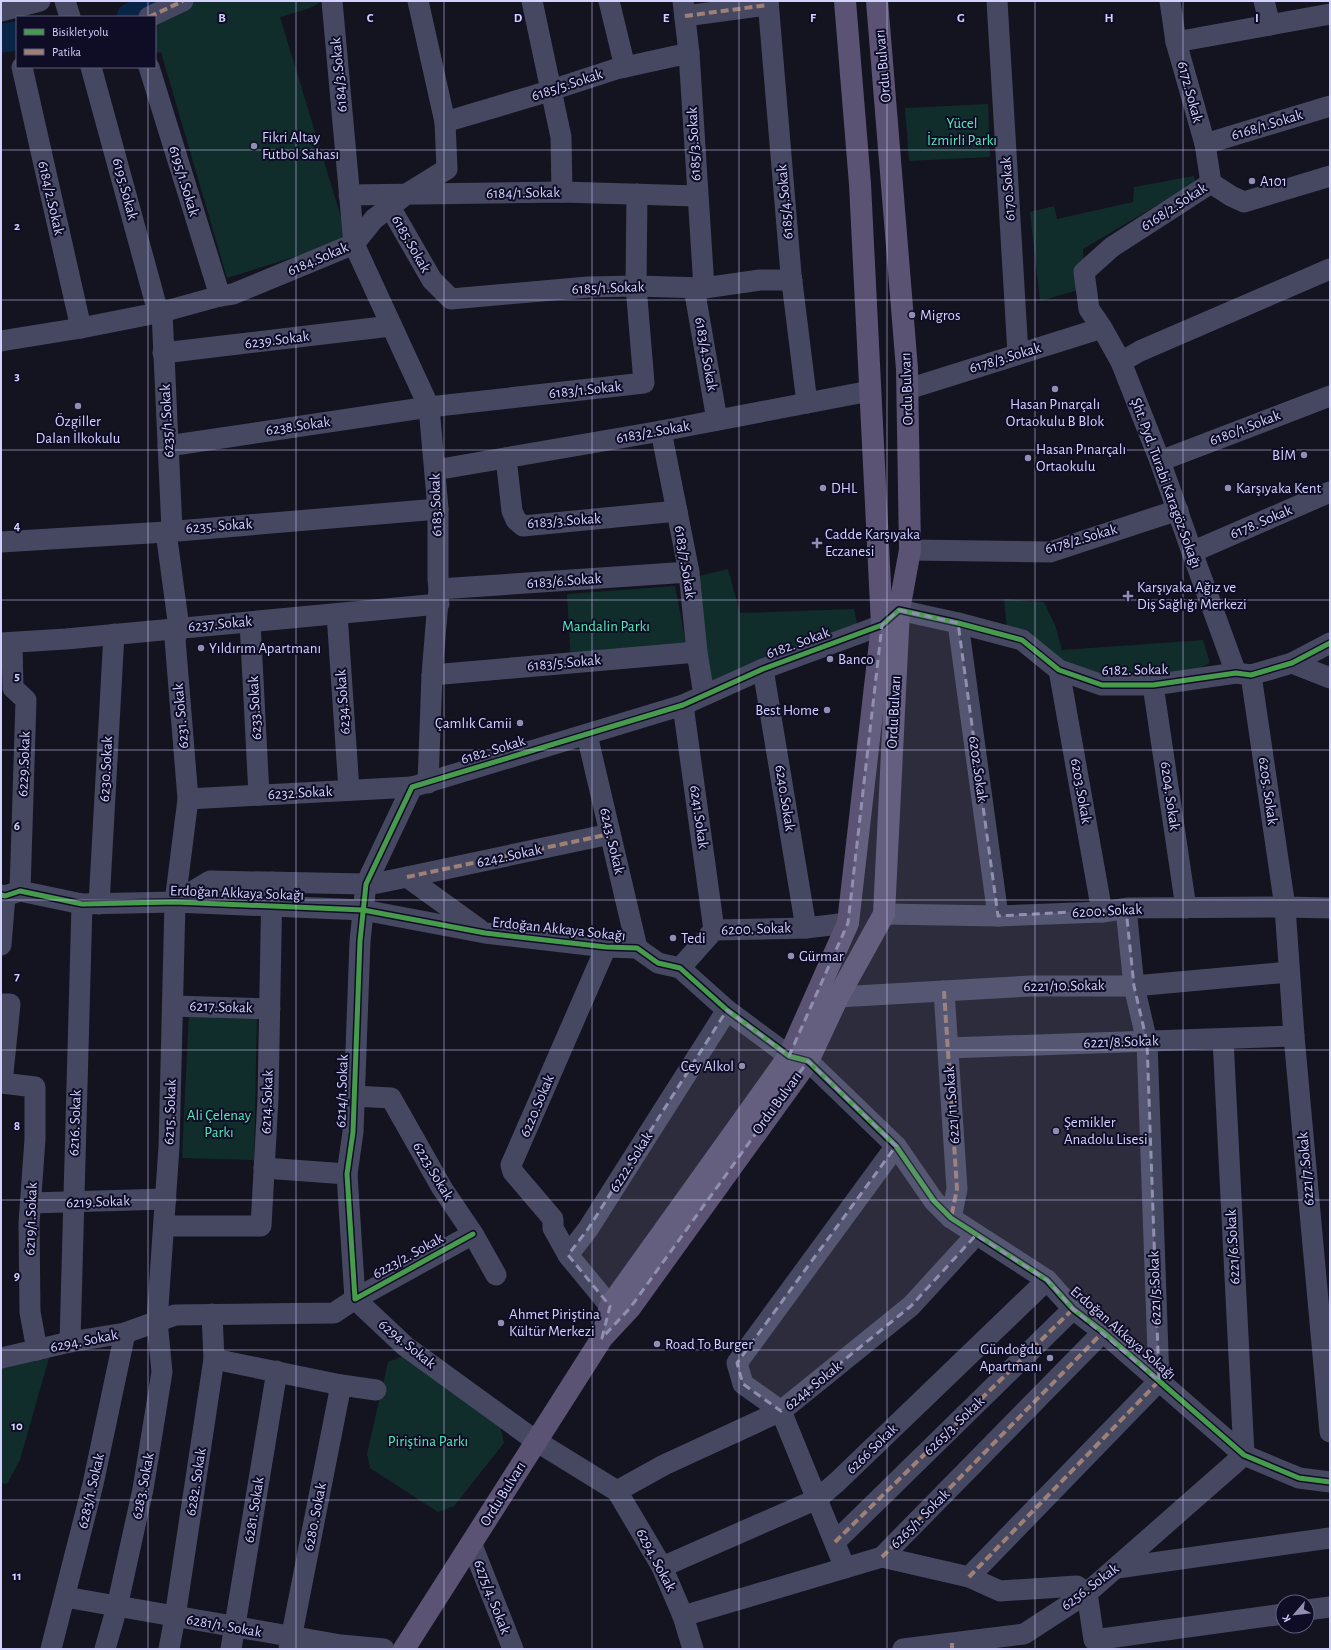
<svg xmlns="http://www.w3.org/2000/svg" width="1331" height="1650" viewBox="0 0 1331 1650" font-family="'Alegreya Sans',sans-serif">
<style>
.green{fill:#102d2b}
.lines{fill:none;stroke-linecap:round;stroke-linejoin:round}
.river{stroke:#082447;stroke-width:29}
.minor{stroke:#464862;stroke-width:21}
.major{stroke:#5b5373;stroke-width:22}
.quiet{stroke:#9e8076;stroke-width:4;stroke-dasharray:8 4;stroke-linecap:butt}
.cycleway-casing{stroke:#0f0d26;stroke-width:8}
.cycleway{stroke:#469c4c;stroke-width:5}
.marked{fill:#908fb1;fill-opacity:0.2;stroke:#908fb1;stroke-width:3;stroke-dasharray:8 5;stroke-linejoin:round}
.grid{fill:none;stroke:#d3d2ff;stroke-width:1;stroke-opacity:0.55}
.poi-dot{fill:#908fb1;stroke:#0f0d26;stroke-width:1.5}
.labels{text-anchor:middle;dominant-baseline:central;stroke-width:4;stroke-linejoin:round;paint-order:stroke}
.street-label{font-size:15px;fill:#d3d2ff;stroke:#0f0d26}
.park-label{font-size:15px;fill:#52ebb6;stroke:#0f0d26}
.poi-label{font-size:15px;fill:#d3d2ff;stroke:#0f0d26;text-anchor:start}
.grid-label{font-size:13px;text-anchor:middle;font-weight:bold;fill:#d3d2ff;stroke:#0f0d26;stroke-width:4;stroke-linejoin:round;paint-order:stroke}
</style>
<rect width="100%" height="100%" fill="#141320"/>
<!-- green -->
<g class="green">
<polygon points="194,1 323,1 310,8 280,17 348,240 227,278 161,52 155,53 155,21"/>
<polygon points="988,104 990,157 909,161 905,108"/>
<polygon points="1194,176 1196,182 1083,249 1085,288 1040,301 1030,212 1054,206 1057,219 1133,202 1134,187"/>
<polygon points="728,569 740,613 854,609 858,628 713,686 695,577"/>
<polygon points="675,586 688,654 571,665 567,594"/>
<polygon points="1004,599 1044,602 1055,625 1062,650 1203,640 1210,663 1193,671 1149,675 1108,676 1071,667 1007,629"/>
<polygon points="189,1011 257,1014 254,1160 182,1158"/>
<polygon points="51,1351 20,1460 7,1484 1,1483 1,1364"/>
<polygon points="403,1356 500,1426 504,1443 454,1506 438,1512 370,1468 367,1454 388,1362"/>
</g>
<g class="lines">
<!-- river -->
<g class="river">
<polyline points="131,17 168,1"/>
<polyline points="1,38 17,36"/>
</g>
<!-- minor -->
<g class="minor">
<polyline points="65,1 70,17"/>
<polyline points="332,1 354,244 429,407 438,509 438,579 439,589 432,675 428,783"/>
<polyline points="532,1 561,137 562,192"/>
<polyline points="609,1 625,67"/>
<polyline points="683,1 689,53 704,288"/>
<polyline points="768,1 791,274 807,403"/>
<polyline points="997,1 1018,354"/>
<polyline points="1170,1 1176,42 1205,144 1211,183"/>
<polyline points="1264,1 1270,25"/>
<polyline points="1,11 40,1"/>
<polyline points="685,16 768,5"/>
<polyline points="149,17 183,1"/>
<polyline points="1176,42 1330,14"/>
<polyline points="22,67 81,328"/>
<polyline points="91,67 158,312"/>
<polyline points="149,67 220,296"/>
<polyline points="445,122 536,95 616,69 689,53"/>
<polyline points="1205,144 1330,106"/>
<polyline points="1211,183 1112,247 1084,272 1089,309 1102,328 1121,362 1160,461 1192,552 1236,673"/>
<polyline points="1211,183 1231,196 1244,202 1330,176"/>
<polyline points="349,195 562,192 697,196"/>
<polyline points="390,207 432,280 451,299 588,287 636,286 704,288 760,280 792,280"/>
<polyline points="694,288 717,420"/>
<polyline points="162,312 172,530"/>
<polyline points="1,341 81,328 162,312 220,296 233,294 354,244 374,219 390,207 405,195 447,169 445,122 418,1"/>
<polyline points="163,353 391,326"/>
<polyline points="1121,362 1140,351 1330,269"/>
<polyline points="908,389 1102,328"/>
<polyline points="661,431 689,572 697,652 704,695"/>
<polyline points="168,446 429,407 644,383 636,286 637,194"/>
<polyline points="506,458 512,511 516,520 523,526 677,511"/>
<polyline points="1160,461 1330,396"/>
<polyline points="435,470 661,431 870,391"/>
<polyline points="1,542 166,532 438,509"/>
<polyline points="910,550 1050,552 1178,510"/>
<polyline points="1192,552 1330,492"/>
<polyline points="439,589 689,572"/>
<polyline points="337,614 349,790"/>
<polyline points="250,622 259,795"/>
<polyline points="958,623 998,916"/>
<polyline points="1,643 66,639 439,604"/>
<polyline points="12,643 13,688 26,700 20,891"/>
<polyline points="1292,663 1330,678"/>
<polyline points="763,669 806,928"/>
<polyline points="1059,670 1102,912"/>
<polyline points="432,675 697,652"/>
<polyline points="1251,675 1285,907 1294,1036 1330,1432"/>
<polyline points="1153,685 1186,908"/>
<polyline points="683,705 714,930"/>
<polyline points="587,735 637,948"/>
<polyline points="188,799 412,787"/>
<polyline points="407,877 610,834"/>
<polyline points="1,895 5,896 20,891 82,904 175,902 363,910 485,933 606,947 637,948 658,963 680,968 727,1010 789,1056 808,1061 896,1146 934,1201 951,1218 1047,1280 1073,1309 1103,1332 1244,1455 1299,1478 1330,1482"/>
<polyline points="175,902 210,881 366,884 378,883 407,877 479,929"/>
<polyline points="99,904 114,634"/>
<polyline points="884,914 998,916 1102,912 1129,908 1285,907 1330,908"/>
<polyline points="1,945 5,896"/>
<polyline points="680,968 714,930 806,928 848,923"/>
<polyline points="944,991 957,1189 951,1218"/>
<polyline points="838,997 1031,986 1134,986 1289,972"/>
<polyline points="1,1004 10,1004 2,1083 35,1087 35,1139 29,1223 30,1312 37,1350"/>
<polyline points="173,1006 270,1009"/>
<polyline points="948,1048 1294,1036"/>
<polyline points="354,1096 391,1098 442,1188 473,1234 496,1275"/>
<polyline points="264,1168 347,1174"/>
<polyline points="31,1203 166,1199"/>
<polyline points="164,1226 261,1226 268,1098 272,882"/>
<polyline points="473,1234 355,1299 347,1174 353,1132 360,941 366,884 412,787 683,705 763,669 882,625 899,610 958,623 1022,640 1059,670 1102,685 1153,685 1236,673 1251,675 1292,663 1330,643"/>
<polyline points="568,1255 553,1228 553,1219 513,1172 511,1165 606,947"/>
<polyline points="610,1306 568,1255 588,1229 727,1010"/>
<polyline points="70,1342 82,904"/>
<polyline points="1,1358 70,1342 125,1333 175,1315 334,1313 355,1299 405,1346 536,1441 617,1491 662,1567 683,1616 693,1649"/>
<polyline points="214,1359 341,1385 376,1390"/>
<polyline points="617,1491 664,1465 781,1411 911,1306 976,1235"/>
<polyline points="835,1542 1073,1309"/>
<polyline points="472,1545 513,1649"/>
<polyline points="882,1557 969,1577 1000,1591 1077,1586 1087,1593 1094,1640 1283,1614"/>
<polyline points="662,1567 817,1499 837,1482 1047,1280"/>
<polyline points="845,1568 781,1411 743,1384 737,1363 896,1146"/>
<polyline points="1117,1568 1330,1538"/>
<polyline points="969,1577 1159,1381 1147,1042 1134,986 1126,909"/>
<polyline points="65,1597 341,1645 384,1649"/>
<polyline points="1307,1610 1330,1607"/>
<polyline points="683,1616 882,1557 1103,1332"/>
<polyline points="51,1649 93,1484 125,1333"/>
<polyline points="105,1649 117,1607 143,1489 162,1372 157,1321 169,1147 175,902 188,799 175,639 179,628 166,532"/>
<polyline points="169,1649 175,1617 214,1359 212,1314"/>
<polyline points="231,1649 277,1371"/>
<polyline points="289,1649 341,1385"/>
<polyline points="903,1649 1024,1634 1087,1593 1244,1455 1223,1039"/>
</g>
<!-- major -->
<g class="major">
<polyline points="603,1335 610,1306 789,1056 848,923 882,625 860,184 845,1"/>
<polyline points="404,1649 602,1338 630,1308 808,1061 838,997 884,914 899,610 910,550 907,369 877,1"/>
</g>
<!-- quiet -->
<g class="quiet">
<polyline points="685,16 768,5"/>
<polyline points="149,17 183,1"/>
<polyline points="407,877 610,834"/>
<polyline points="944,991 957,1189 951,1218"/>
<polyline points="835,1542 1073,1309"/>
<polyline points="882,1557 1103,1332"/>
<polyline points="969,1577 1159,1381"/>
<polyline points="952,1643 952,1649"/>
</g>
<!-- cycleway casing -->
<g class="cycleway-casing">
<g id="cycleway">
<polyline points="1,895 5,896 20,891 82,904 175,902 363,910 485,933 606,947 637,948 658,963 680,968 727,1010 789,1056 808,1061 896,1146 934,1201 951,1218 1047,1280 1073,1309 1103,1332 1244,1455 1299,1478 1330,1482"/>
<polyline points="473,1234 355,1299 347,1174 353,1132 360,941 366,884 412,787 683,705 763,669 882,625 899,610 958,623 1022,640 1059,670 1102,685 1153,685 1236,673 1251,675 1292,663 1330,643"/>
</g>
</g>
<!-- cycleway -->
<use href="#cycleway" class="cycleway"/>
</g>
<!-- marked area -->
<path class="marked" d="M 899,610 L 958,623 L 998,916 L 1126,909 L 1134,986 L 1147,1042 L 1159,1381 L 1073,1309 L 1047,1280 L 976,1235 L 911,1306 L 781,1411 L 743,1384 L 737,1363 L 896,1146 L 808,1061 L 630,1308 L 602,1338 L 610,1306 L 568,1255 L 588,1229 L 727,1010 L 789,1056 L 848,923 L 882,625 Z"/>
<!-- grid -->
<path class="grid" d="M 148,1 L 148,17M 296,1 L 296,1649M 444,1 L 444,1649M 592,1 L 592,1649M 739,1 L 739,1649M 887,1 L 887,1649M 1035,1 L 1035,1649M 1183,1 L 1183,1649M 148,67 L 148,1649M 1,150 L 1330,150M 1,300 L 1330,300M 1,450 L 1330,450M 1,600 L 1330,600M 1,750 L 1330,750M 1,900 L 1330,900M 1,1050 L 1330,1050M 1,1200 L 1330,1200M 1,1350 L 1330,1350M 1,1500 L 1330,1500"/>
<!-- markers -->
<g class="poi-dot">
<circle cx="254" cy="146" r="4"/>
<circle cx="1252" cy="181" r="4"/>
<circle cx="912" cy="315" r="4"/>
<circle cx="1055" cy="389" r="4"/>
<circle cx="78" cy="406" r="4"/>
<circle cx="1304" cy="455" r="4"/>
<circle cx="1028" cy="458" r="4"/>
<circle cx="823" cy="488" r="4"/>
<circle cx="1228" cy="488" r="4"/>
<path d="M815 537h4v4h4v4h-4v4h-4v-4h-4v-4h4z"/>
<path d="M1126 590h4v4h4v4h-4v4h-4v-4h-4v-4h4z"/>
<circle cx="201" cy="648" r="4"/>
<circle cx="830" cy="659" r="4"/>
<circle cx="827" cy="710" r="4"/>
<circle cx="520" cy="723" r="4"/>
<circle cx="673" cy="938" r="4"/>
<circle cx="791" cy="956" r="4"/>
<circle cx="742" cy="1066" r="4"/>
<circle cx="1056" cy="1131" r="4"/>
<circle cx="501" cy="1323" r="4"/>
<circle cx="657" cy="1344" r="4"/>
<circle cx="1050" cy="1358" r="4"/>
</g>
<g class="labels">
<!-- street labels -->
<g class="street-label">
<text transform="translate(883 66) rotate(-95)">Ordu Bulvarı</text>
<text transform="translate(339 75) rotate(-95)">6184/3.Sokak</text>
<text transform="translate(567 85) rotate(-18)">6185/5.Sokak</text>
<text transform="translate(1190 92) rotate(75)">6172.Sokak</text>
<text transform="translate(1267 125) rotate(-17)">6168/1.Sokak</text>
<text transform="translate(694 144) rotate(-93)">6185/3.Sokak</text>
<text transform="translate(184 181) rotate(73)">6195/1.Sokak</text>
<text transform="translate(125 189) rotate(75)">6195.Sokak</text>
<text transform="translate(1008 189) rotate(-94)">6170.Sokak</text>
<text transform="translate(523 193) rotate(-1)">6184/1.Sokak</text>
<text transform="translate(51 198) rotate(77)">6184/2.Sokak</text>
<text transform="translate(785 202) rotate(-95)">6185/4.Sokak</text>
<text transform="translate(1174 207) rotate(-33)">6168/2.Sokak</text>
<text transform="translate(411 244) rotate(60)">6185.Sokak</text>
<text transform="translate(318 259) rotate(-23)">6184.Sokak</text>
<text transform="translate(608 288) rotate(-2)">6185/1.Sokak</text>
<text transform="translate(277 340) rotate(-7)">6239.Sokak</text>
<text transform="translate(706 354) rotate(80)">6183/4.Sokak</text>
<text transform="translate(1005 358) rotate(-17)">6178/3.Sokak</text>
<text transform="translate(907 389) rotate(-92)">Ordu Bulvarı</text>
<text transform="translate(585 390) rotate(-6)">6183/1.Sokak</text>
<text transform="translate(167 421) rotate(-93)">6235/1.Sokak</text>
<text transform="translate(298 426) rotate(-8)">6238.Sokak</text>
<text transform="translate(1245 428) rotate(-21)">6180/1.Sokak</text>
<text transform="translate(653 432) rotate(-10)">6183/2.Sokak</text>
<text transform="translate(1166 483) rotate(70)">Şht. Pyd. Turabi Karagöz Sokağı</text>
<text transform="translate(436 505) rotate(-92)">6183.Sokak</text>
<text transform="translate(564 521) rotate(-4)">6183/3.Sokak</text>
<text transform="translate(1261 522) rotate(-23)">6178. Sokak</text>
<text transform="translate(219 526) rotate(-4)">6235. Sokak</text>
<text transform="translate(1081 539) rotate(-16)">6178/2.Sokak</text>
<text transform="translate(685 562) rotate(81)">6183/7.Sokak</text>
<text transform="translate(564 581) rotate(-4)">6183/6.Sokak</text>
<text transform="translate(220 624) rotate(-5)">6237.Sokak</text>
<text transform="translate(798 643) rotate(-20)">6182. Sokak</text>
<text transform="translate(564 663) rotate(-5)">6183/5.Sokak</text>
<text transform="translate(1135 670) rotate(-1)">6182. Sokak</text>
<text transform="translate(343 702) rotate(-94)">6234.Sokak</text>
<text transform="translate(255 708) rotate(-93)">6233.Sokak</text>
<text transform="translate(894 712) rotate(-87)">Ordu Bulvarı</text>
<text transform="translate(181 716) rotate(-95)">6231. Sokak</text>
<text transform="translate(493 750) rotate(-17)">6182. Sokak</text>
<text transform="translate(24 764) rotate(-88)">6229.Sokak</text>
<text transform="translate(106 769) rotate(-87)">6230.Sokak</text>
<text transform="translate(978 769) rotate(82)">6202.Sokak</text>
<text transform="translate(1081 791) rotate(80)">6203.Sokak</text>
<text transform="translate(1268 791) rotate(82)">6205. Sokak</text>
<text transform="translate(300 793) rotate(-3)">6232.Sokak</text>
<text transform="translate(1170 796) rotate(82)">6204. Sokak</text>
<text transform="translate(785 798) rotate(81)">6240.Sokak</text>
<text transform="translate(699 817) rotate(82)">6241.Sokak</text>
<text transform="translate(612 841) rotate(77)">6243. Sokak</text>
<text transform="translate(509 856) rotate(-12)">6242.Sokak</text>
<text transform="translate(237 893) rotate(2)">Erdoğan Akkaya Sokağı</text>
<text transform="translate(1107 911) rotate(-3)">6200. Sokak</text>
<text transform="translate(559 929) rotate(6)">Erdoğan Akkaya Sokağı</text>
<text transform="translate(756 929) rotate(-2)">6200. Sokak</text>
<text transform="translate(1064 986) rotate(-1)">6221/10.Sokak</text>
<text transform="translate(221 1007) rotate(2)">6217.Sokak</text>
<text transform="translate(1121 1042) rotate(-2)">6221/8.Sokak</text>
<text transform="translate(342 1091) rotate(-88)">6214/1.Sokak</text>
<text transform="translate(267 1102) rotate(-88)">6214.Sokak</text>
<text transform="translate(777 1103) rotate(-54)">Ordu Bulvarı</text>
<text transform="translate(952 1105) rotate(-94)">6221/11.Sokak</text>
<text transform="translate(537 1106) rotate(-67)">6220.Sokak</text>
<text transform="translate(170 1112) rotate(-88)">6215. Sokak</text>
<text transform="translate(75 1123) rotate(-88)">6216. Sokak</text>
<text transform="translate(631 1162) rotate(-58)">6222. Sokak</text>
<text transform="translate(1306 1169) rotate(-95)">6221/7.Sokak</text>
<text transform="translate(433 1171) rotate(59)">6223.Sokak</text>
<text transform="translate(98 1202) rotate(-2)">6219.Sokak</text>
<text transform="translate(31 1219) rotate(-88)">6219/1.Sokak</text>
<text transform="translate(1233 1247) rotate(-93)">6221/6.Sokak</text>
<text transform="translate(408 1256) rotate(-29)">6223/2. Sokak</text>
<text transform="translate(1155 1288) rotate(-92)">6221/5.Sokak</text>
<text transform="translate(1123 1333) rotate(41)">Erdoğan Akkaya Sokağı</text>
<text transform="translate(84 1341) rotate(-11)">6294. Sokak</text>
<text transform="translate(407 1344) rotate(39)">6294. Sokak</text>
<text transform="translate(813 1386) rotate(-39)">6244. Sokak</text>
<text transform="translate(954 1426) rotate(-44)">6265/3. Sokak</text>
<text transform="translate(872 1449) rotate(-44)">6266 Sokak</text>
<text transform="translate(196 1482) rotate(-81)">6282. Sokak</text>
<text transform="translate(143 1486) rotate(-79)">6283. Sokak</text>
<text transform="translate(91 1491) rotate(-77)">6283/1. Sokak</text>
<text transform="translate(503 1494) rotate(-58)">Ordu Bulvarı</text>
<text transform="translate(254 1510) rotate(-81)">6281. Sokak</text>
<text transform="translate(315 1517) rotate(-79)">6280. Sokak</text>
<text transform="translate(920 1519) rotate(-45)">6265/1. Sokak</text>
<text transform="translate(656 1560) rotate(62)">6294. Sokak</text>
<text transform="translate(1090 1587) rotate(-37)">6256. Sokak</text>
<text transform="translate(492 1597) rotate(69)">6275/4. Sokak</text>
<text transform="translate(224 1626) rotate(10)">6281/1. Sokak</text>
</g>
<!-- park labels -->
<g class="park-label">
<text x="962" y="123">Yücel<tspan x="962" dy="17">İzmirli Parkı</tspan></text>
<text x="606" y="626">Mandalin Parkı</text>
<text x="219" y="1115">Ali Çelenay<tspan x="219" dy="17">Parkı</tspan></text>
<text x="428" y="1441">Piriştina Parkı</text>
</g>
<!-- poi labels -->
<g class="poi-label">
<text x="262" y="137">Fikri Altay<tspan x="262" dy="17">Futbol Sahası</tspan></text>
<text x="1260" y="181">A101</text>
<text x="920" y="315">Migros</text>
<text x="1055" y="404" text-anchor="middle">Hasan Pınarçalı<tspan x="1055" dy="17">Ortaokulu B Blok</tspan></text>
<text x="78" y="421" text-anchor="middle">Özgiller<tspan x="78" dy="17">Dalan İlkokulu</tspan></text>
<text x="1036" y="449">Hasan Pınarçalı<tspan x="1036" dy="17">Ortaokulu</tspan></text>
<text x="1296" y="455" text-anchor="end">BİM</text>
<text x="831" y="488">DHL</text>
<text x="1236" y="488">Karşıyaka Kent</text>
<text x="825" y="534">Cadde Karşıyaka<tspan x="825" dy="17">Eczanesi</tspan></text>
<text x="1137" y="587">Karşıyaka Ağız ve<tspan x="1137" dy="17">Diş Sağlığı Merkezi</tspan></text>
<text x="209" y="648">Yıldırım Apartmanı</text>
<text x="838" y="659">Banco</text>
<text x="819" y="710" text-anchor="end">Best Home</text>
<text x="512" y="723" text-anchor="end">Çamlık Camii</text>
<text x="681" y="938">Tedi</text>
<text x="799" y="956">Gürmar</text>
<text x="734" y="1066" text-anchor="end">Cey Alkol</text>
<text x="1064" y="1122">Şemikler<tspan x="1064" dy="17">Anadolu Lisesi</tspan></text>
<text x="509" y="1314">Ahmet Piriştina<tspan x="509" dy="17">Kültür Merkezi</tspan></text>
<text x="665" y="1344">Road To Burger</text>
<text x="1042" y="1349" text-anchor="end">Gündoğdu<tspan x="1042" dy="17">Apartmanı</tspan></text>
</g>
</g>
<g class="grid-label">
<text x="222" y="22">B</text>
<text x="370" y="22">C</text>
<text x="518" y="22">D</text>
<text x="666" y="22">E</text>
<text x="813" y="22">F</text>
<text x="961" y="22">G</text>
<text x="1109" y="22">H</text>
<text x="1257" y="22">I</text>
<text x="17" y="230">2</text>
<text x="17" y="380">3</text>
<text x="17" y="530">4</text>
<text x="17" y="680">5</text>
<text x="17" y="830">6</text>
<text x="17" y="980">7</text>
<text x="17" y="1130">8</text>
<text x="17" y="1280">9</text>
<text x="17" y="1430">10</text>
<text x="17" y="1580">11</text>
</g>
<!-- border -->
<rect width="1331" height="1650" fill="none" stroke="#d3d2ff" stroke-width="4"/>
<!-- legend -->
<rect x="16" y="16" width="140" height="52" fill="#0f0d26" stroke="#5d5c7d"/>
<rect x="24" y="29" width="20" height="6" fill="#469c4c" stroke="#5d5c7d"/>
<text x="52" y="36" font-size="12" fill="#d3d2ff">Bisiklet yolu</text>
<rect x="24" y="49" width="20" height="6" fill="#9e8076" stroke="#5d5c7d"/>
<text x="52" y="56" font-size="12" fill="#d3d2ff">Patika</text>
<!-- north arrow -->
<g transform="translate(1295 1614) rotate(242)"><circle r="19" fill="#0f0d26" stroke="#5d5c7d"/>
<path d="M0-3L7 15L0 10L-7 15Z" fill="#908fb1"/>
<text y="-6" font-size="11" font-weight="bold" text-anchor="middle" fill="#d3d2ff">K</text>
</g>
</svg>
